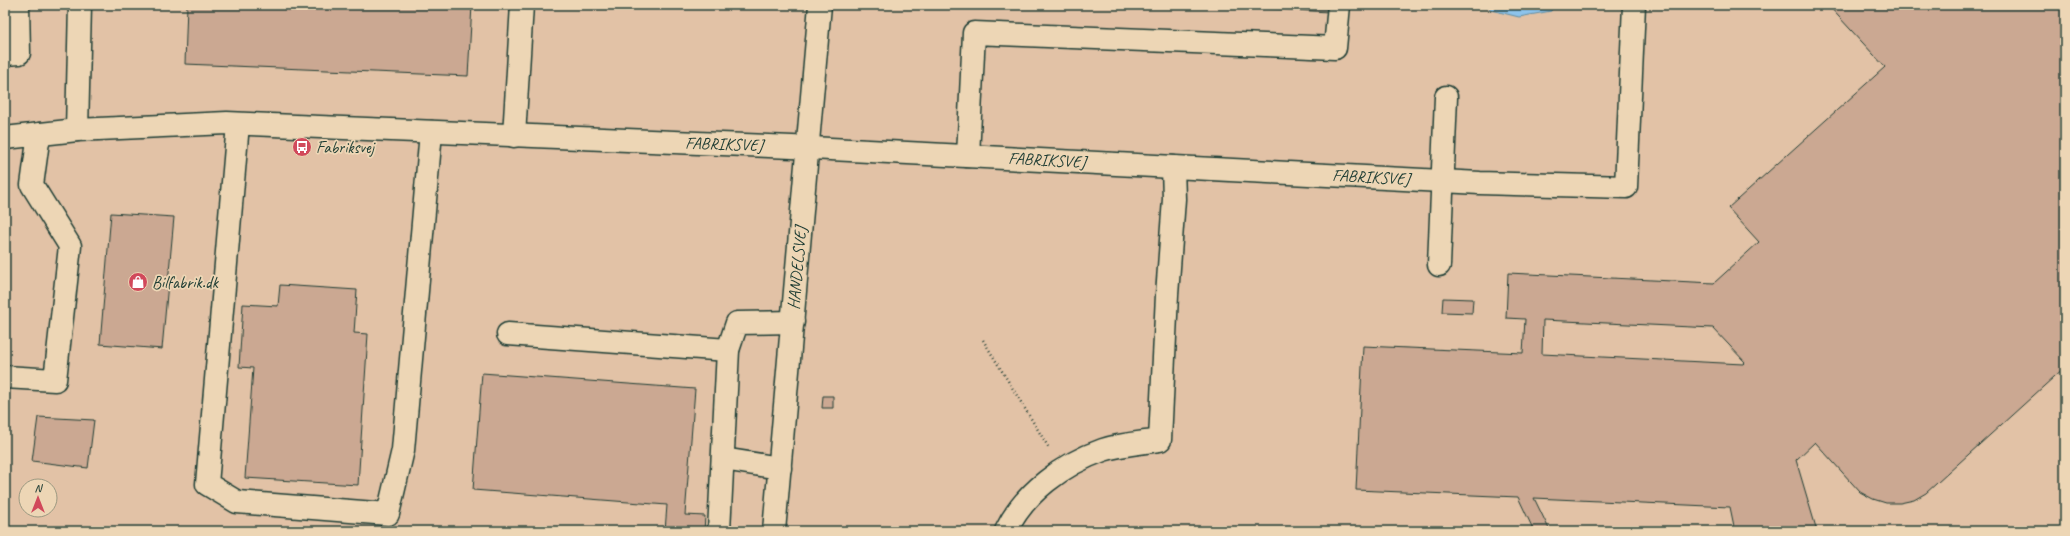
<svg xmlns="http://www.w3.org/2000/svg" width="2070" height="536" viewBox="0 0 2070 536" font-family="Caveat,sans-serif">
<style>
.built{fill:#e2c2a6;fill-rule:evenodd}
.water{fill:#8dc3eb;stroke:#618da2}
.building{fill:#cba892;stroke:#1f3d34;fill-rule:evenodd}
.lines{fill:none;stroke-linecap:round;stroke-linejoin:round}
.minor-casing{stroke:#1f3d34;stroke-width:25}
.path{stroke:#1f3d34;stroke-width:2.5;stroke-dasharray:1 3;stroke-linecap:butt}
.minor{stroke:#edd6b5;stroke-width:22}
.labels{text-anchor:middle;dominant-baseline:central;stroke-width:3.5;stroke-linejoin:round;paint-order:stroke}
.street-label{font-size:17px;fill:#1f3d34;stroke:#edd6b5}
.poi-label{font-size:17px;fill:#1f3d34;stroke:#edd6b5;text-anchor:start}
</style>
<rect width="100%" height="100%" fill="#f1d1b2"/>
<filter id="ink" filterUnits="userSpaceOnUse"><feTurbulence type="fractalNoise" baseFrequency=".025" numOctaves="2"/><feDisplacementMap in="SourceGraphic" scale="8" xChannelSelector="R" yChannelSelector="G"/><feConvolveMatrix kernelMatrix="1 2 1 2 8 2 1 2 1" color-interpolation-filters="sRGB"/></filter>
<g filter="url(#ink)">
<!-- built -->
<path class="built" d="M 5,5 L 2065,5 L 2065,531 L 5,531 ZM 26,486 L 50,486 L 50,510 L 26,510 Z"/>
<!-- water -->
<polygon class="water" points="1487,5 1554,5 1551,11 1519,17 1491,10"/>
<!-- building -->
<g class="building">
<polygon points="187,5 472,5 468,76 185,64"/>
<polygon points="1206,5 1329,5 1329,12"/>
<path d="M 1828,5 L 2065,5 L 2065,367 L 1926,493 L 1914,500 L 1900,503 L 1886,503 L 1873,499 L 1860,492 L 1815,442 L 1796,460 L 1817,531 L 1735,531 L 1730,507 L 1534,498 L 1550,531 L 1534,531 L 1518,497 L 1356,490 L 1363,346 L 1523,353 L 1525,319 L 1506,318 L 1508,273 L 1714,283 L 1759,242 L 1728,208 L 1885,67 ZM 1543,320 L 1713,328 L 1745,362 L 1743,364 L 1542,354 Z"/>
<polygon points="111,213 174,217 162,349 100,344"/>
<polygon points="280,285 357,290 354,333 368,334 358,485 245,478 253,368 239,367 243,304 278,306"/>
<polygon points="1443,298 1473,299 1472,313 1442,312"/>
<polygon points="482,373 695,389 685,515 705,516 704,531 665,531 667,505 473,490"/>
<polygon points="823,396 833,396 833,408 822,408"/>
<polygon points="38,417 94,420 88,468 32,461"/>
</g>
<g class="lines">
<!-- minor casing -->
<g class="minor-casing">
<g id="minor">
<polyline points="5,54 19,53 18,5"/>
<polyline points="238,124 207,484 237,502 388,514 403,450 431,132"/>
<polyline points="77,130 80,5"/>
<polyline points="514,136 522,5"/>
<polyline points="5,138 77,130 227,123 792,147 1480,183 1626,187 1634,5"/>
<polyline points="968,156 974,33 1335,48 1339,5"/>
<polyline points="1439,265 1446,97"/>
<polyline points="508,334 728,350"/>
<polyline points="5,377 55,380 70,246 32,185 39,134"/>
<polyline points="723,459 780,468"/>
<polyline points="719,531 728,350 737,323 793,322"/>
<polyline points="774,531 820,5"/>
<path d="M 1006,531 C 1024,493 1063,464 1103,450 C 1121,444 1141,443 1160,440 L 1167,295 L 1174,199 L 1173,167"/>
</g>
</g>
<!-- path -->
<polyline class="path" points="983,340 1049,448"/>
<!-- minor -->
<use href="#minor" class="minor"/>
</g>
</g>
<!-- icons -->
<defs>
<g id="bus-disc" transform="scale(1)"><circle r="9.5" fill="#d1495b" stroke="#edd6b5"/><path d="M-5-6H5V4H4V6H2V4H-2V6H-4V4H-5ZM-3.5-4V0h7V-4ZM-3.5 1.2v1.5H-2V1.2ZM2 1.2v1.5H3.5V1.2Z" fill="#fff"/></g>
<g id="shop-disc" transform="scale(1)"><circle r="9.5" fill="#d1495b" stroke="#edd6b5"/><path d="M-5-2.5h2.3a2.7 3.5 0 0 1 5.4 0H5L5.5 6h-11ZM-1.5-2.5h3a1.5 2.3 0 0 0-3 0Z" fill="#fff"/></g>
</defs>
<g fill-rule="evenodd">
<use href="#bus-disc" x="302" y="147"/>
<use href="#shop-disc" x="138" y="282"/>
</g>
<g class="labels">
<!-- street labels -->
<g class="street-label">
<text transform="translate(724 144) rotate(2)">FABRIKSVEJ</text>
<text transform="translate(1047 160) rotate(3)">FABRIKSVEJ</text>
<text transform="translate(1371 177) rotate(3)">FABRIKSVEJ</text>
<text transform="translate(797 268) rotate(-85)">HANDELSVEJ</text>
</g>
<!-- poi labels -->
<g class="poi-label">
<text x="316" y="147">Fabriksvej</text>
<text x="152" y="282">Bilfabrik.dk</text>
</g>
</g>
<!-- margin -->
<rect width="2070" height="536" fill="none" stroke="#edd6b5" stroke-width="20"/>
<rect x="10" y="10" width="2050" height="516" fill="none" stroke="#1f3d34" stroke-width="1.5" filter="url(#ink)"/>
<!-- north arrow -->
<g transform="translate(38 498)"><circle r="19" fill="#edd6b5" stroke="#9b9981"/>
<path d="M0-3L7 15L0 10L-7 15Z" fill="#d1495b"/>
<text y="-6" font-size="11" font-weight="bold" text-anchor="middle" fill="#1f3d34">N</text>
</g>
</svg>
